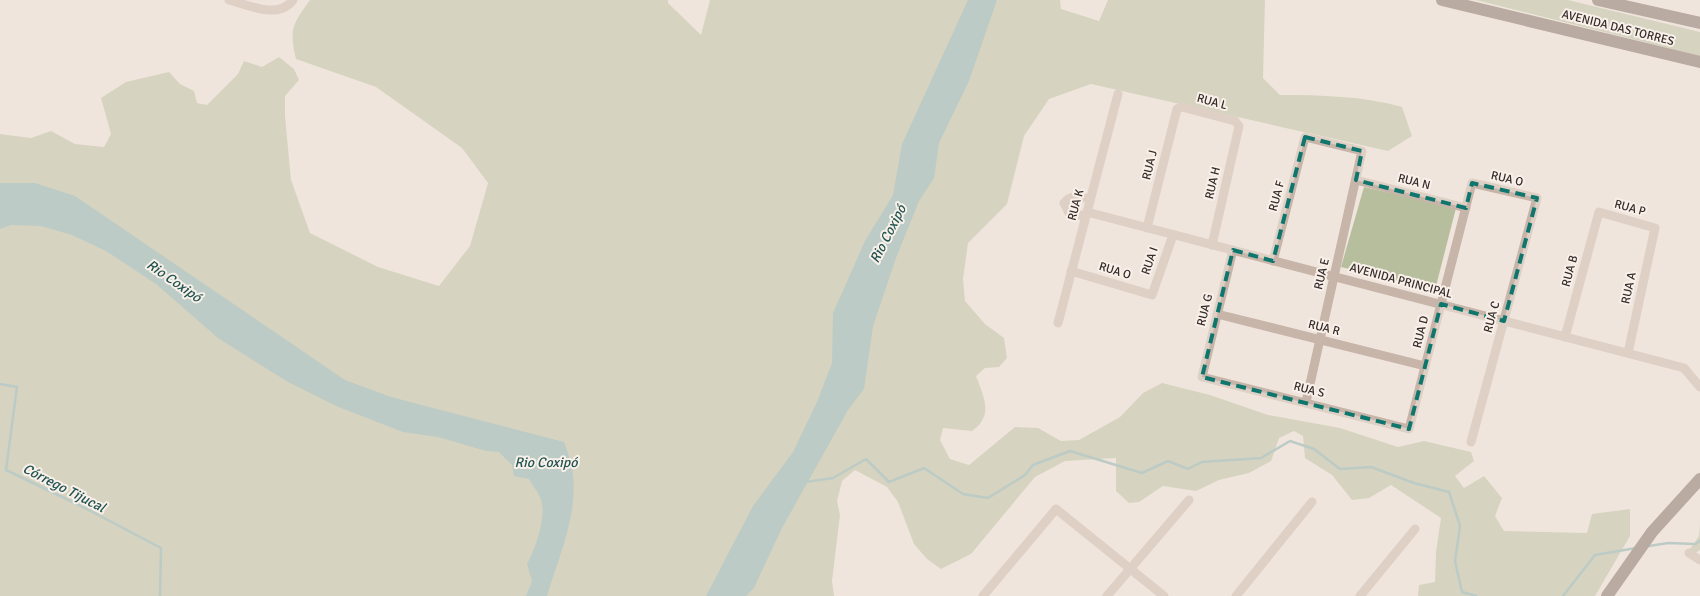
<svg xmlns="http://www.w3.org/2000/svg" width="1700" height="596" viewBox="0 0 1700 596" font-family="Signika,sans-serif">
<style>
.green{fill:#b6be9d}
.water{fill:#7dabaa}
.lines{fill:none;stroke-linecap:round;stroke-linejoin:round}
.stream{stroke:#7dabaa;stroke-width:2.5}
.minor{stroke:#c8b5a9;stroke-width:9}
.primary{stroke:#76625b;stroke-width:12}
.marked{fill:none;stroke:#0f766e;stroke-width:4;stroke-dasharray:10 6;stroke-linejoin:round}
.labels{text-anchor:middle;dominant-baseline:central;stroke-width:4;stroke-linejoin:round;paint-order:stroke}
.street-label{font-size:12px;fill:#352b29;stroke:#f8f0e9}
.water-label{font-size:14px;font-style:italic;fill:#215453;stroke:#f8f0e9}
</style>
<rect width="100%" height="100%" fill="#f0e5dd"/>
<!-- green -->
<g class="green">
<path d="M 310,0 L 668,0 L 668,3 L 701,35 L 710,0 L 1060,0 L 1061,9 L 1099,21 L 1108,0 L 1265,0 L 1263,78 L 1280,95 C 1321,95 1363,96 1402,107 L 1412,136 L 1388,151 L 1091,84 L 1049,99 L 1024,136 L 1007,204 L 968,243 L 963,279 L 965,301 L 985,324 L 1004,338 L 1007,358 L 999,367 L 985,368 L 976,376 C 984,397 994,416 972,431 L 943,428 L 940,440 L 950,459 L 969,465 L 1015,427 L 1038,428 L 1061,441 L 1079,440 L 1120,417 L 1143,393 L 1162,383 L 1210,395 L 1268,415 L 1340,428 L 1398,447 L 1424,441 L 1471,452 L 1474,461 L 1455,476 L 1464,488 L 1484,476 L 1502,498 L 1495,516 L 1504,531 L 1587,533 L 1592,514 L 1630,509 L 1630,536 L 1595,596 L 1418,596 L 1419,585 L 1435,582 L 1436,552 L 1441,518 L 1391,485 L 1369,498 L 1352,500 L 1332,475 L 1305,458 L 1303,436 L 1294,431 L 1279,438 L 1271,461 L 1249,473 L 1219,480 L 1196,491 L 1163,486 L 1139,502 L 1129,503 L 1116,491 L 1116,458 L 1065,461 L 1035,477 L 971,554 L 941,569 L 927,559 L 914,544 L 898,502 L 887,487 L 855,470 L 842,481 L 837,501 L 840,515 L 832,581 L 834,596 L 0,596 L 0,134 L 31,138 L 51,131 L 75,144 L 104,147 L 111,134 L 101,98 L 126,82 L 169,72 L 180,84 L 194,91 L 197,103 L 207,105 L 238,74 L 244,61 L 262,67 L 279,57 L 294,69 L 299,80 L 285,96 L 285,116 L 291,180 L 310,233 L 378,267 L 439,286 L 470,246 L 488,183 L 462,148 L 376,87 L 296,59 C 289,29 292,25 310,0 Z"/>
<polygon points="1476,0 1568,0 1700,32 1700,56"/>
<polygon points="1364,187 1456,208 1435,290 1341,267"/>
<polygon points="1700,524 1700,550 1695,553 1691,552 1690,549 1699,536"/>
</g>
<!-- water -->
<g class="water">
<polygon points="968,0 997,0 969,81 939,143 934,178 919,201 896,258 873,326 864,389 848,410 782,528 754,588 746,596 706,596 753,506 793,452 817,402 832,363 833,313 865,241 893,195 902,144"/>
<path d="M 0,183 L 35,183 L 75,196 L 345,380 L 391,397 L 564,442 C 567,450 570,459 572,468 C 580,510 559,556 547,596 L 526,596 L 532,581 L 527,564 C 535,550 547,516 541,500 C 539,493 533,486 529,479 L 514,476 L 512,465 L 499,452 L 486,451 L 438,437 L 403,432 L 336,406 L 288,382 L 218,338 L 156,284 L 106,251 L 72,235 L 41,226 L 11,225 L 0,229 Z"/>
</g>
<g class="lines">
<!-- stream -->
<g class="stream">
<polyline points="0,384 17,387 6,470 85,508 161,548 160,596"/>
<polyline points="806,482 833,478 866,459 889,482 924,468 963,494 988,498 1025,475 1033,465 1070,451 1142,473 1168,461 1188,469 1202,462 1261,458 1290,441 1314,449 1340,469 1371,467 1414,483 1449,492 1460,526 1455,561 1462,592 1476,596"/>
<polyline points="1649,546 1668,543 1695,544 1700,541"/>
<polyline points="1563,596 1595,555 1636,548"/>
</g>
<!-- minor -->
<g class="minor">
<path d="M 229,0 C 248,5 278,20 293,0"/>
<polyline points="1356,180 1466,208"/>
<polyline points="1087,212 1684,368 1700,387"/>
<path d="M 1086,216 L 1069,213 L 1064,203 C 1071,194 1080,197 1090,199"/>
<polyline points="1147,228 1177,109 1182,107 1235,121 1239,126 1212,245"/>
<polyline points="1233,250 1202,377 1409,429 1472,183 1537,198 1471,442"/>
<polyline points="1273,261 1305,137 1362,151 1306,402"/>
<polyline points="1071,271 1152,295 1173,235"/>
<polyline points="1217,314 1425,366"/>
<polyline points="1058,323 1118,94"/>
<polyline points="1565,337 1599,212 1655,228 1628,353"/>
<polyline points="1689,553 1700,560"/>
<polyline points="983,596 1056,509 1164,596"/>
<polyline points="1107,596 1189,500"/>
<polyline points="1236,596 1312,502"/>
<polyline points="1360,596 1415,529"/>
</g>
<!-- primary -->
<g class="primary">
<polyline points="1442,0 1700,62"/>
<polyline points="1598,0 1700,23"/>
<polyline points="1607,596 1652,532 1700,479"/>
</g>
</g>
<!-- marked area -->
<path d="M0 0H1700V596H0ZM 1305,137 L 1362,151 L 1356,180 L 1466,208 L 1472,183 L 1537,198 L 1504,321 L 1441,304 L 1409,429 L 1202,377 L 1233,250 L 1273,261 Z" fill="#f0e5dd" fill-opacity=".55" fill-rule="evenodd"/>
<path class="marked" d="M 1305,137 L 1362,151 L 1356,180 L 1466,208 L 1472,183 L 1537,198 L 1504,321 L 1441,304 L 1409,429 L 1202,377 L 1233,250 L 1273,261 Z"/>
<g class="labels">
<!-- street labels -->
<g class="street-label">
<text transform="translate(1618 28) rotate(14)">AVENIDA DAS TORRES</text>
<text transform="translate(1212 102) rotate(15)">RUA L</text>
<text transform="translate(1150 165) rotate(-76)">RUA J</text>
<text transform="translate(1507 179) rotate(13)">RUA O</text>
<text transform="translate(1414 182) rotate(14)">RUA N</text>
<text transform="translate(1213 183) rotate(-77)">RUA H</text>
<text transform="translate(1277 196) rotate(-75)">RUA F</text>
<text transform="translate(1076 205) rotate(-75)">RUA K</text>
<text transform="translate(1630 208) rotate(15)">RUA P</text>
<text transform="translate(1150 261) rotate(-71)">RUA I</text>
<text transform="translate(1115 271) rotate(17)">RUA O</text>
<text transform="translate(1570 271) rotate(-75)">RUA B</text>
<text transform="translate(1322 274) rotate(-77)">RUA E</text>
<text transform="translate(1401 281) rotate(15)">AVENIDA PRINCIPAL</text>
<text transform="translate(1629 288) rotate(-78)">RUA A</text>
<text transform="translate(1205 310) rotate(-76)">RUA G</text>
<text transform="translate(1492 317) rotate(-75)">RUA C</text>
<text transform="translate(1324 328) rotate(14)">RUA R</text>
<text transform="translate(1421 332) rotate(-76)">RUA D</text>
<text transform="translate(1309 390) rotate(14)">RUA S</text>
</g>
<!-- water labels -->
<g class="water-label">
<text transform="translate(888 234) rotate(-63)">Rio Coxipó</text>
<text transform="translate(174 281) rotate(35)">Rio Coxipó</text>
<text x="546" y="462">Rio Coxipó</text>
<text transform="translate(64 488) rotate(27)">Córrego Tijucal</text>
</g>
</g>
</svg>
